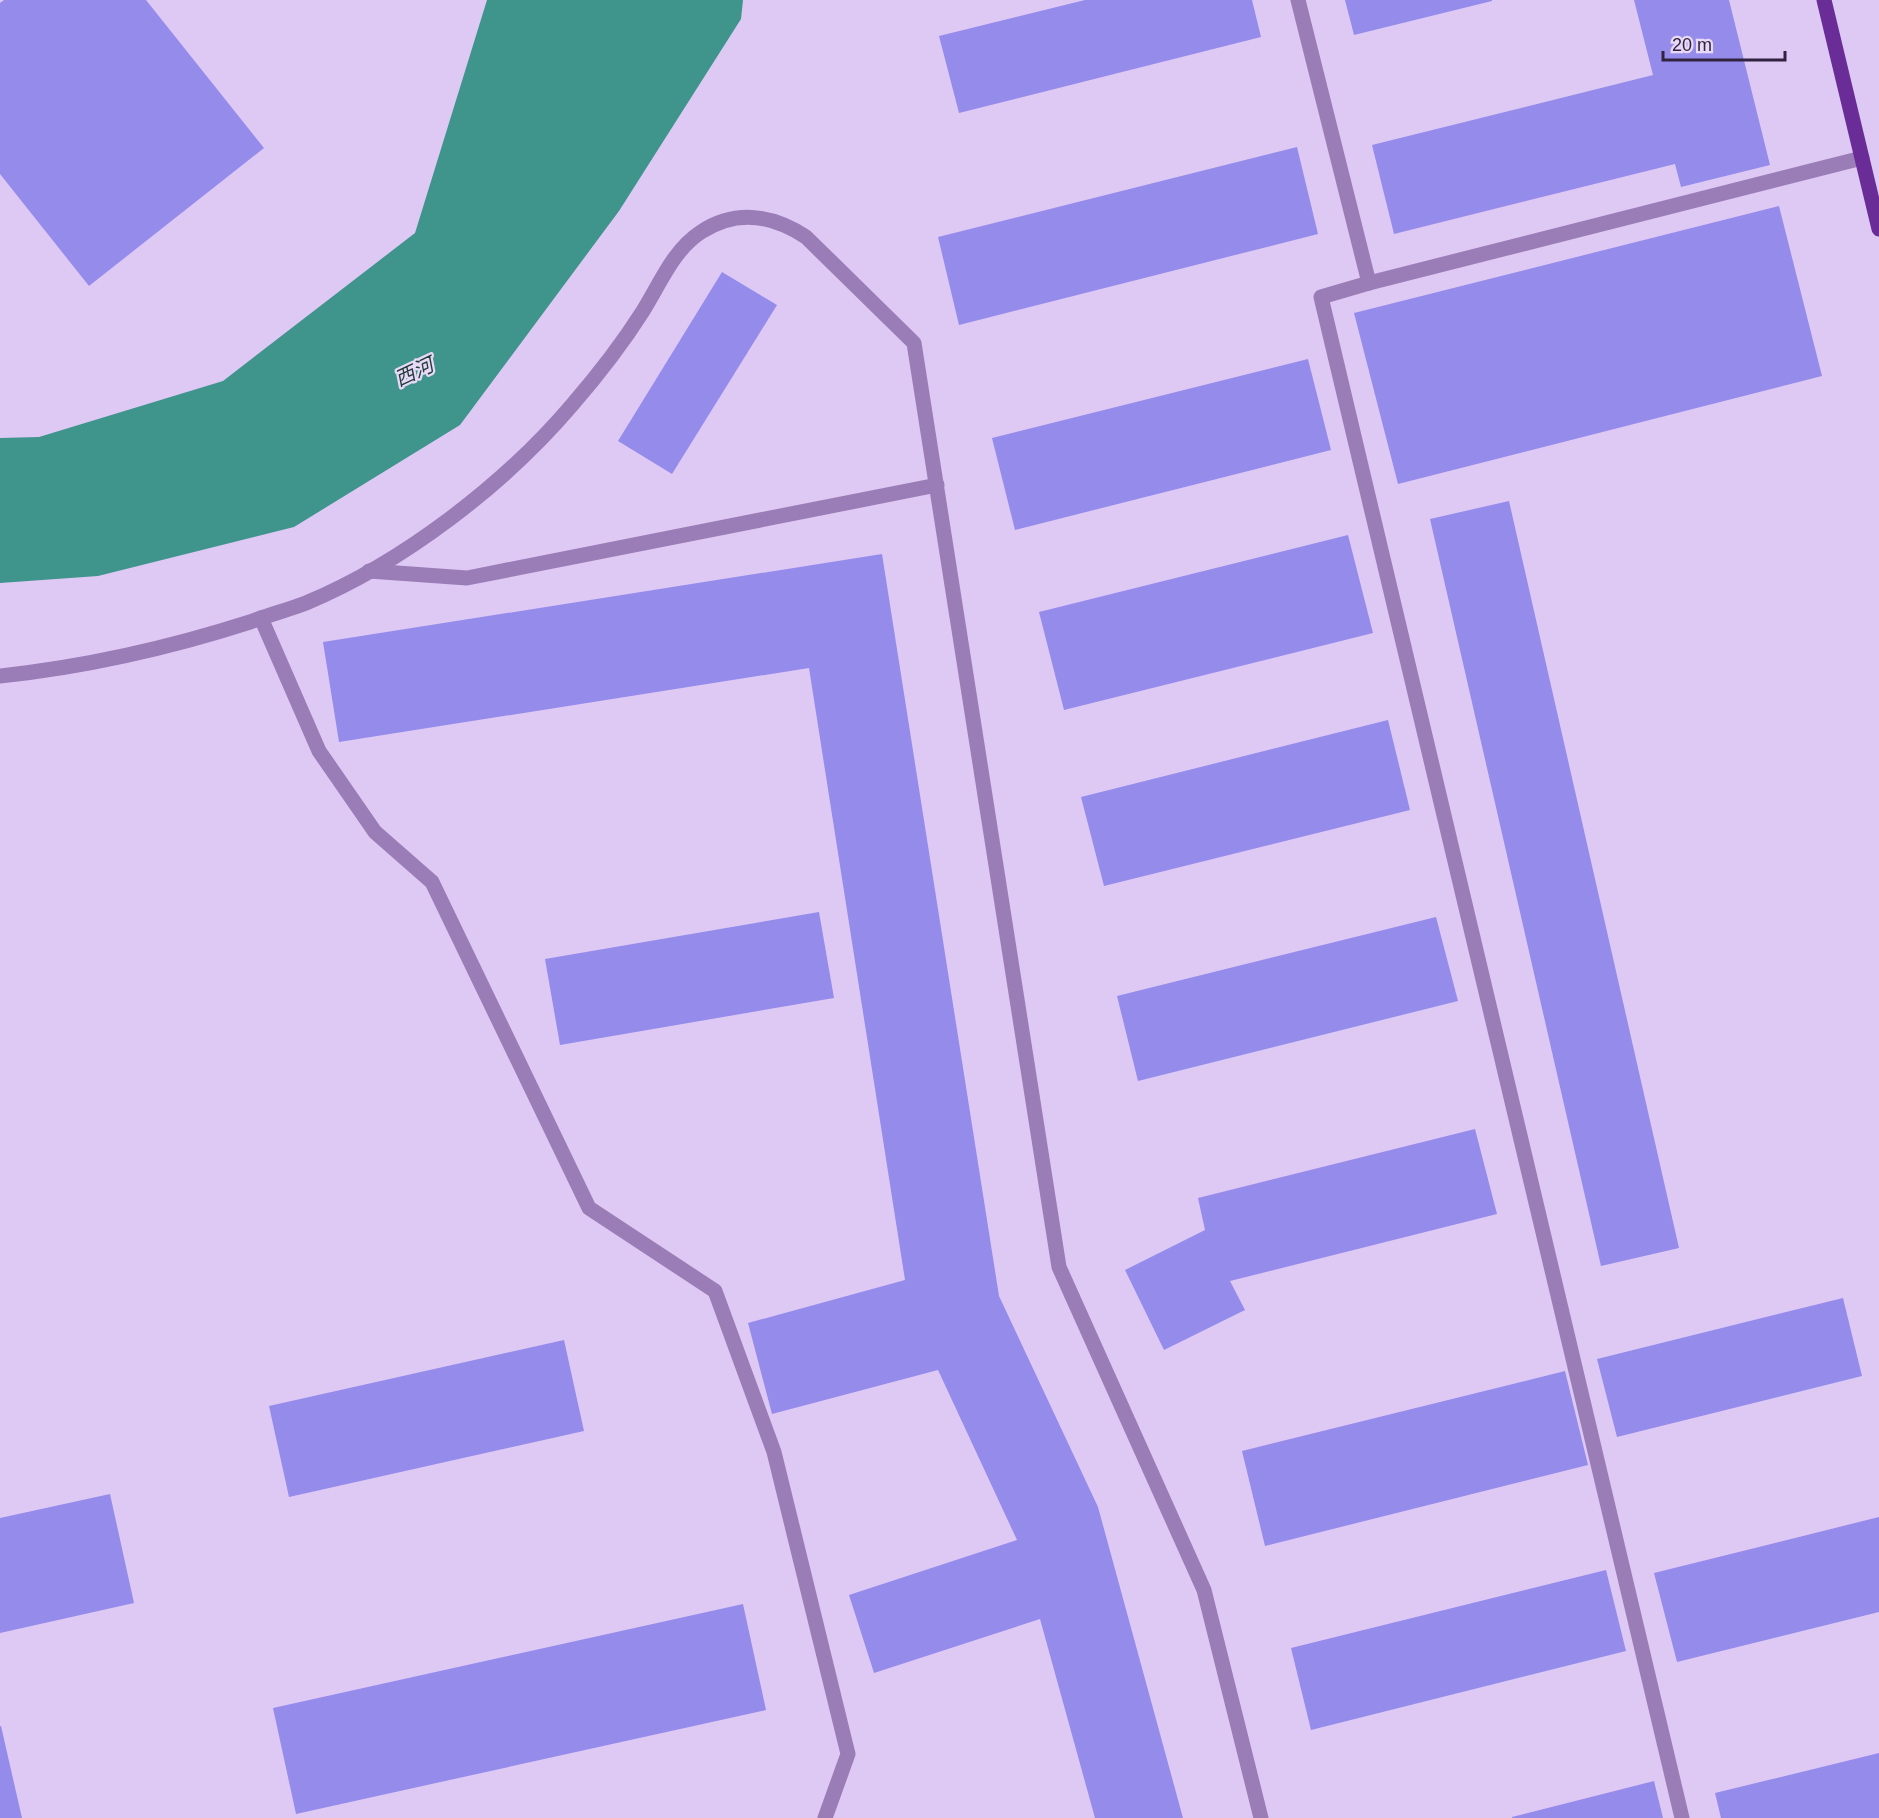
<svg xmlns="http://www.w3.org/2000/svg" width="1879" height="1818" viewBox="0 0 1879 1818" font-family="Helvetica,'Noto Sans SC',sans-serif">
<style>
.water{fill:#3f948c}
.building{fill:#958beb}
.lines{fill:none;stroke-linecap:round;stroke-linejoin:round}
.minor{stroke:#9a7db6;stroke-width:15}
.major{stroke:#6a2c97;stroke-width:15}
.labels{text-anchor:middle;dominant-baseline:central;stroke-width:4.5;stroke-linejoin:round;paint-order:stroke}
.water-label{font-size:20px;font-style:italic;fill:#223d3a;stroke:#e8daf7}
</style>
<rect width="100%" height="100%" fill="#dec9f5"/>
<!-- water -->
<polygon class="water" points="487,0 743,0 741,19 619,211 460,425 294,527 98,576 0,583 0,438 39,437 223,381 415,233"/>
<!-- building -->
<g class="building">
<polygon points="4,0 146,0 264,148 89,286 0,174 0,3"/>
<polygon points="1085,0 1252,0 1261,37 959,113 939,36"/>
<polygon points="1345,0 1492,0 1492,1 1354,35"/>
<polygon points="1634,0 1729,0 1770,165 1681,187 1675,164 1394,234 1372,145 1653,75"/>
<polygon points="1297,147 1318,234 959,325 938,237"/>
<polygon points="1779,206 1822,376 1398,484 1354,313"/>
<polygon points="722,272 777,305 672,474 618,441"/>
<polygon points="1308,359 1331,450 1015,530 992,438"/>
<polygon points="1509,501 1679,1248 1601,1266 1430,519"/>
<polygon points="1348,535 1373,633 1064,710 1039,612"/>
<polygon points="882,554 999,1296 1098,1507 1183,1818 1095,1818 1040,1619 874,1673 849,1595 1017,1540 938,1370 772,1414 748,1323 905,1280 809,668 339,742 323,642"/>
<polygon points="1388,720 1410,810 1104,886 1081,797"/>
<polygon points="819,912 834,998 560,1045 545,959"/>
<polygon points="1436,917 1458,1001 1138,1081 1117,996"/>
<polygon points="1475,1129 1497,1214 1230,1281 1245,1310 1164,1350 1125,1270 1205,1230 1198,1198"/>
<polygon points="1843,1298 1862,1376 1617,1437 1597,1359"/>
<polygon points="564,1340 584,1431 289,1497 269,1406"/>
<polygon points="1565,1371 1588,1465 1265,1546 1242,1451"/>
<polygon points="110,1494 134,1603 0,1633 0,1518"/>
<polygon points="1879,1517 1879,1612 1677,1662 1654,1573"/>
<polygon points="1606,1570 1626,1651 1311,1730 1291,1648"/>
<polygon points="743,1604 766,1710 296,1814 273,1708"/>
<polygon points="0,1726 1,1726 22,1818 0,1818"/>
<polygon points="1879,1753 1879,1818 1721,1818 1715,1793"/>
<polygon points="1654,1781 1663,1818 1512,1818 1512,1817"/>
</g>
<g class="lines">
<!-- minor -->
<g class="minor">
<polyline points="1298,0 1369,283 1862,158"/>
<polyline points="1369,283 1321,297 1682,1818"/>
<polyline points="369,571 467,578 937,485"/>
<polyline points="261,618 319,751 375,832 432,882 589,1208 715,1291 774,1452 848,1754 825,1818"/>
<path d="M 0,676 C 84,667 169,648 250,622 C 268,615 288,610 306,603 C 402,563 504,485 572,405 C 598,375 622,344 643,311 C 660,284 673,250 701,232 C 736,209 773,215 806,237 L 914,343 L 1059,1267 L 1204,1590 L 1261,1818"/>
</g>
<!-- major -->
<polyline class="major" points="1824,0 1879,229"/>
</g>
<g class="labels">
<!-- water labels -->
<g class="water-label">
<text transform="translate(414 372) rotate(-25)">西河</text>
</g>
</g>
<!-- scale -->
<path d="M1663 51v9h122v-9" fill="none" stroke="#31233f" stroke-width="3"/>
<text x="1672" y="51" font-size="18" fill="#31233f" stroke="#e8daf7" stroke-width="4.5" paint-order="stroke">20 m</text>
</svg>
